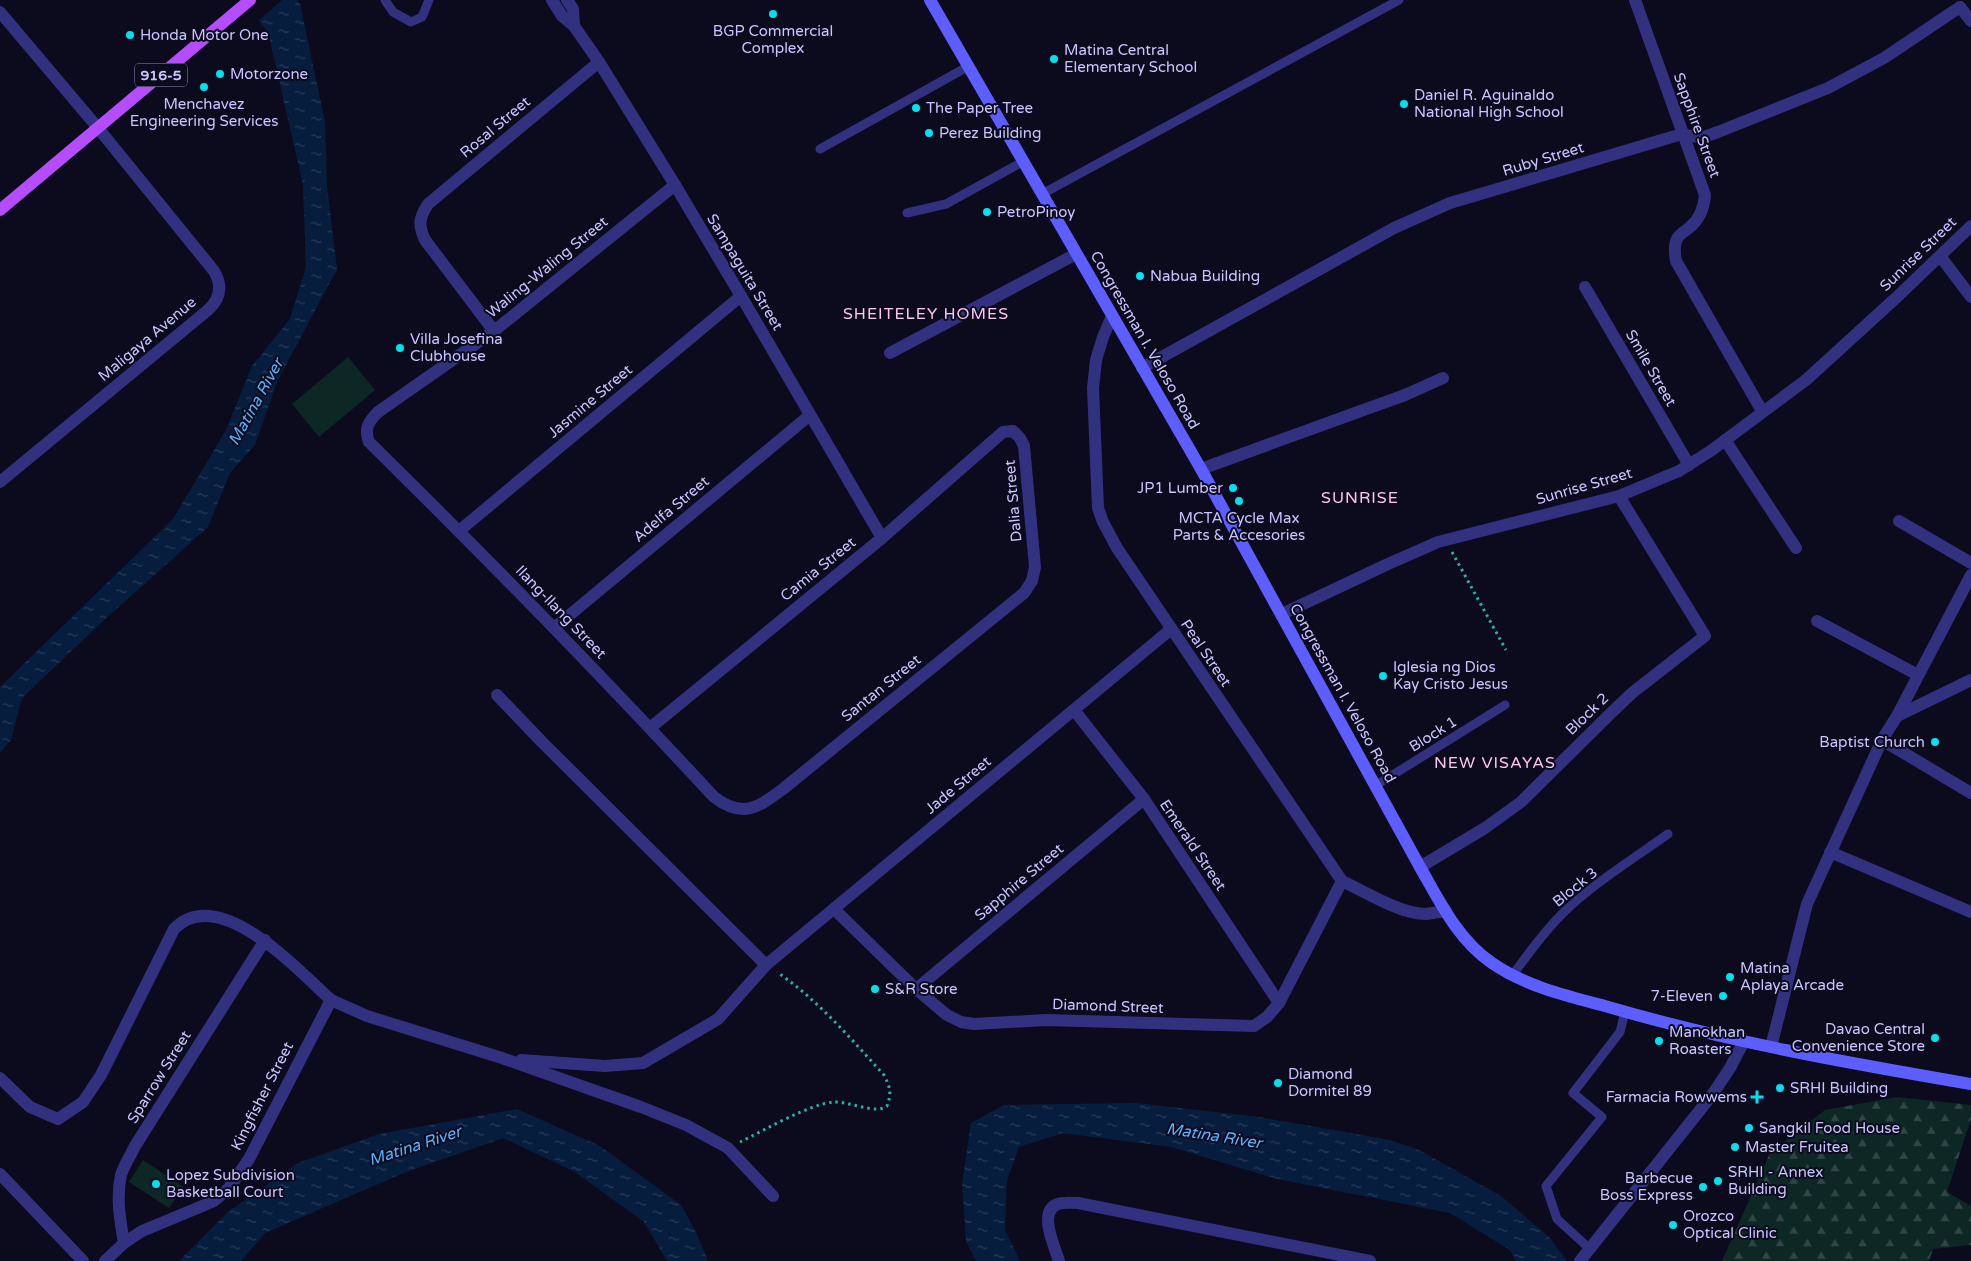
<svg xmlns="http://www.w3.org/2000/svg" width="1971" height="1261" viewBox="0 0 1971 1261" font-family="'Varela Round',sans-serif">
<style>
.forest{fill:url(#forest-firs)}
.park{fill:#0d2725}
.water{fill:url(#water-ripples)}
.pier{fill:#0c0a1d}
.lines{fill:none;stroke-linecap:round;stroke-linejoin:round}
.path{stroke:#24b4a6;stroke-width:3;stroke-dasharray:2.5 4;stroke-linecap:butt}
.service{stroke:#32317f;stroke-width:9}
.minor{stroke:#32317f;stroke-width:12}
.tertiary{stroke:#32317f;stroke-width:12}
.secondary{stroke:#5c5eff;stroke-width:12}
.primary{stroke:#b64cff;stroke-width:12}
.poi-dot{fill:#00e1f0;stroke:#0c0a1d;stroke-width:2}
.labels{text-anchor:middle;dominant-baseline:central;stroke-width:4;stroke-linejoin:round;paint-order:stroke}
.shield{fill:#0c0a1d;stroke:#918dbb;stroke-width:1}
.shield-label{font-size:14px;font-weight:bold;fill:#cac5ff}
.poi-label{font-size:15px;fill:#cac5ff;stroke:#0c0a1d;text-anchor:start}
.street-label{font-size:15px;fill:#cac5ff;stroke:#0c0a1d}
.neighbourhood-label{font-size:16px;letter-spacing:1px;fill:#ffc7ed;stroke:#0c0a1d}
.water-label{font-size:16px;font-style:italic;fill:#53b6ff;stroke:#0c0a1d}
</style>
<defs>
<pattern id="forest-firs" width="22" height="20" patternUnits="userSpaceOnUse" patternTransform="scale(1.25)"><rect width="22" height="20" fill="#0d2725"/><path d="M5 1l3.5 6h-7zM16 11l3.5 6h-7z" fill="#2f4546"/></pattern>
<pattern id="water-ripples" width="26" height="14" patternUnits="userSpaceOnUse" patternTransform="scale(1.25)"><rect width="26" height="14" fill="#071d3e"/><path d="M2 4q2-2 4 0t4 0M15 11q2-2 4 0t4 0" fill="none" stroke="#2a3c5b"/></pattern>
</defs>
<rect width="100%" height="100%" fill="#0c0a1d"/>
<!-- forest -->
<polygon class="forest" points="1897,1097 1971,1105 1971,1119 1947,1192 1971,1206 1971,1245 1933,1249 1929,1261 1722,1261 1770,1153 1825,1110"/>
<!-- park -->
<g class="park">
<polygon points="348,357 375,390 319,437 292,404"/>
<polygon points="143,1160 184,1187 169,1208 129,1182"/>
</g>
<!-- water -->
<g class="water">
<polygon points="242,0 297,0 300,4 325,122 327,186 337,269 277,382 255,445 230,473 208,527 102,622 22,698 11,740 0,753 0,687 173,519 226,430 252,366 290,319 306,267 303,185 268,32"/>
<polygon points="1136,1103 1259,1117 1390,1140 1417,1149 1501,1196 1549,1237 1567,1261 1516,1261 1510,1250 1450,1213 1277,1179 1171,1147 1063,1133 1019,1147 1007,1181 1005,1230 1020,1261 976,1261 966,1241 962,1183 971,1123 1004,1105"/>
<polygon points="517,1109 600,1146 681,1205 696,1232 708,1261 667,1261 644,1222 575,1172 503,1138 406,1172 265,1233 241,1261 179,1261 229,1211 298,1163 379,1134"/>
</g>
<!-- pier -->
<polygon class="pier" points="240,0 282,0 257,22"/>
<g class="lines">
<!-- path -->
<g class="path">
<polyline points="1452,552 1506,650"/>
<path d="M 740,1142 C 765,1130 809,1104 834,1102 C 849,1101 876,1115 887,1106 C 892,1093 890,1087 884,1075 C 851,1039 818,1000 777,972"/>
</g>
<!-- service -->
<g class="service">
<polyline points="385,0 393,12 411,22 422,17 429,0"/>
<polyline points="820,149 969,66"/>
<polyline points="1042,194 1399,0"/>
<polyline points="907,213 946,204 1024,161"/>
<polyline points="1375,786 1505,705"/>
<path d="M 1512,976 C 1528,954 1544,932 1563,913 C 1594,883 1633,859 1668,834"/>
<polyline points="1590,1249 1557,1219 1546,1186 1602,1117 1573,1093 1620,1032 1625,1012"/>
</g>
<!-- minor -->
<g class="minor">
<polyline points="552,0 562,16 574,26 599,62 675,185 741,296 882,538"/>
<polyline points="567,0 573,9 574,26"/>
<path d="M 1635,0 L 1705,195 C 1704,207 1700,219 1690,227 C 1685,232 1679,233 1676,241 C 1674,247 1675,255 1676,261 L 1762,411"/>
<polyline points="1960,7 1971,21"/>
<path d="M 0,12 L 98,128 L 214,271 C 223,286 220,299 208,310 L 0,482"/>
<polyline points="1940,256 1971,297"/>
<polyline points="1585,287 1689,465"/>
<path d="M 1112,316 L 1103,337 L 1096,360 L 1093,388 L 1098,508 L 1103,522 L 1117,548 L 1342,881 C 1366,892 1400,914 1426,914 C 1433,913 1439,912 1446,911"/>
<path d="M 494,331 L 425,240 C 418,225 419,218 428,204 L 599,62"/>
<polyline points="890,353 1076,254"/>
<polyline points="1142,368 1394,228 1450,203 1682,134 1701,138 1718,132 1828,88 1884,58 1960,7"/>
<polyline points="1725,440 1796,548"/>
<polyline points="1201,469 1405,395 1443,378"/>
<polyline points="1899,521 1971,563"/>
<polyline points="459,531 741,296"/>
<polyline points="1282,614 1388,564 1438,542 1619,496 1679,471 1712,450 1806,380 1898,296 1971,226"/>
<polyline points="1817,621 1918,675"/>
<polyline points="554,628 810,415"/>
<polyline points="497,695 542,742 766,965"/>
<polyline points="1074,710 1144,799 1279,1003"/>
<polyline points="1897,716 1971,680"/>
<path d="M 650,728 L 882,538 L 1003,432 L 1013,431 L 1020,438 L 1024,446 L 1035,567 L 1032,581 L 1024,593 L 783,789 C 757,808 743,819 714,797 C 602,676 487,558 369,442 C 364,429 368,422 378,412 L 494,331 L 675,185"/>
<polyline points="1882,740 1971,793"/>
<polyline points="1830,852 1971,912"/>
<polyline points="1420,867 1485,828 1521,802 1611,713 1632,693 1705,636 1619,496"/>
<polyline points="834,909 916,989 947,1015 961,1022 974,1024 1046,1020 1254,1026 1267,1017 1279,1003 1342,881"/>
<polyline points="916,989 1144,799"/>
<polyline points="1771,1047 1807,904 1882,740 1897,716 1971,575"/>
<polyline points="521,1060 605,1066 643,1063 718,1019 766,965 1170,630"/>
<path d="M 0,1078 L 30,1107 L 58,1119 L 83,1102 L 101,1075 L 174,929 C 219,883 299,971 331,1000"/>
<polyline points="0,1174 83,1261"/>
<path d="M 124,1243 C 120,1220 116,1197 121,1175 C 124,1165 131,1155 135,1146 L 265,940"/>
<polyline points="105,1261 124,1243 142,1231 200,1207 214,1201 229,1188 249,1159 331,1000 367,1016 502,1058 641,1107 686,1125 728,1148 773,1196"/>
<path d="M 1059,1261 C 1055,1247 1037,1211 1058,1204 C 1064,1202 1071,1203 1078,1203 L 1370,1261"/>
</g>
<!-- tertiary -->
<polyline class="tertiary" points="1580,1261 1712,1095 1730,1068 1744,1041"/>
<!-- secondary -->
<path class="secondary" d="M 930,0 L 1201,469 L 1420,867 C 1440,902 1458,940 1492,963 C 1525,986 1567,996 1605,1006 C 1724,1041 1848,1063 1971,1084"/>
<!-- primary -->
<polyline class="primary" points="0,210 250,0"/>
</g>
<!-- markers -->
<g class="poi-dot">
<circle cx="773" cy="14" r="5"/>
<circle cx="130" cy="35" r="5"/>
<circle cx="1054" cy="59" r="5"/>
<circle cx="220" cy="74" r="5"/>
<circle cx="204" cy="87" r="5"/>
<circle cx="1404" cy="104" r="5"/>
<circle cx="916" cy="108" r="5"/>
<circle cx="929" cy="133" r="5"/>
<circle cx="987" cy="212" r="5"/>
<circle cx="1140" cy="276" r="5"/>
<circle cx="400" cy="348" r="5"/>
<circle cx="1233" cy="488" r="5"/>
<circle cx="1239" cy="501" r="5"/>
<circle cx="1383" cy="676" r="5"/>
<circle cx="1935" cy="742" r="5"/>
<circle cx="1730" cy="977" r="5"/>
<circle cx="875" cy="989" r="5"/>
<circle cx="1723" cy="996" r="5"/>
<circle cx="1935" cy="1038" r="5"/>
<circle cx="1659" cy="1041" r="5"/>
<circle cx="1278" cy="1083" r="5"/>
<circle cx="1780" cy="1088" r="5"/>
<path d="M1754.5 1089.5h5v5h5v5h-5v5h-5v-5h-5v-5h5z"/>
<circle cx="1749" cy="1128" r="5"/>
<circle cx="1735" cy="1147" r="5"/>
<circle cx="1718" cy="1181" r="5"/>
<circle cx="156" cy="1184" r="5"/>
<circle cx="1703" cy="1187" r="5"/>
<circle cx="1673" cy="1225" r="5"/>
</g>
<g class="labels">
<!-- shield labels -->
<rect class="shield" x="135" y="63.5" width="52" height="23" rx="4"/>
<g class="shield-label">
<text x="161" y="75">916-5</text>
</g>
<!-- poi labels -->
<g class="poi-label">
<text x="773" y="31" text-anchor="middle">BGP Commercial<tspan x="773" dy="17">Complex</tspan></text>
<text x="140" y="35">Honda Motor One</text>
<text x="1064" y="50">Matina Central<tspan x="1064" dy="17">Elementary School</tspan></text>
<text x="230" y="74">Motorzone</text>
<text x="1414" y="95">Daniel R. Aguinaldo<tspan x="1414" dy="17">National High School</tspan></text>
<text x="204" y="104" text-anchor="middle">Menchavez<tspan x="204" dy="17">Engineering Services</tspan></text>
<text x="926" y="108">The Paper Tree</text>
<text x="939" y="133">Perez Building</text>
<text x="997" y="212">PetroPinoy</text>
<text x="1150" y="276">Nabua Building</text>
<text x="410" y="339">Villa Josefina<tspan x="410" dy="17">Clubhouse</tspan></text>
<text x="1223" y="488" text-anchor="end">JP1 Lumber</text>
<text x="1239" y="518" text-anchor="middle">MCTA Cycle Max<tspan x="1239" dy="17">Parts &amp; Accesories</tspan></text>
<text x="1393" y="667">Iglesia ng Dios<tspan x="1393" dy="17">Kay Cristo Jesus</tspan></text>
<text x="1925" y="742" text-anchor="end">Baptist Church</text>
<text x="1740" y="968">Matina<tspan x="1740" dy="17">Aplaya Arcade</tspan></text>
<text x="885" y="989">S&amp;R Store</text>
<text x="1713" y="996" text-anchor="end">7-Eleven</text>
<text x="1925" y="1029" text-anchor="end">Davao Central<tspan x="1925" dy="17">Convenience Store</tspan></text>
<text x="1669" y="1032">Manokhan<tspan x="1669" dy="17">Roasters</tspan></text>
<text x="1288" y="1074">Diamond<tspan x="1288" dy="17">Dormitel 89</tspan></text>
<text x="1790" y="1088">SRHI Building</text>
<text x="1747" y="1097" text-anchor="end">Farmacia Rowwems</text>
<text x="1759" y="1128">Sangkil Food House</text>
<text x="1745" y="1147">Master Fruitea</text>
<text x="1728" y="1172">SRHI - Annex<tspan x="1728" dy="17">Building</tspan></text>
<text x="166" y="1175">Lopez Subdivision<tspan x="166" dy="17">Basketball Court</tspan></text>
<text x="1693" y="1178" text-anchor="end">Barbecue<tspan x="1693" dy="17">Boss Express</tspan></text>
<text x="1683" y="1216">Orozco<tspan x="1683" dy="17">Optical Clinic</tspan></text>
</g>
<!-- street labels -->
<g class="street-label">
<text transform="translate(1697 125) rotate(70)">Sapphire Street</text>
<text transform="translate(495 127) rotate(-40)">Rosal Street</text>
<text transform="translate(1543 159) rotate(-17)">Ruby Street</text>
<text transform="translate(1918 254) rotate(-44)">Sunrise Street</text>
<text transform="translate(547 267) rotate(-39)">Waling-Waling Street</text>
<text transform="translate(745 272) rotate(59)">Sampaguita Street</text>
<text transform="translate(147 339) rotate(-40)">Maligaya Avenue</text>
<text transform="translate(1145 340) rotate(60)">Congressman I. Veloso Road</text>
<text transform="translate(1651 368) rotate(60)">Smile Street</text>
<text transform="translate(590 401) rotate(-40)">Jasmine Street</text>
<text transform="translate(1584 486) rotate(-16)">Sunrise Street</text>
<text transform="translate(1013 501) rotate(-95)">Dalia Street</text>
<text transform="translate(671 509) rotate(-40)">Adelfa Street</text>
<text transform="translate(818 569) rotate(-39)">Camia Street</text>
<text transform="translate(561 612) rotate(46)">Ilang-Ilang Street</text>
<text transform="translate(1206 653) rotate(56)">Peal Street</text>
<text transform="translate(881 688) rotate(-39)">Santan Street</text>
<text transform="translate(1343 693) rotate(61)">Congressman I. Veloso Road</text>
<text transform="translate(1587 714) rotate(-44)">Block 2</text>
<text transform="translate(1433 734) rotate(-32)">Block 1</text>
<text transform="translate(958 785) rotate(-40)">Jade Street</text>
<text transform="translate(1193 845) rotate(56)">Emerald Street</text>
<text transform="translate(1019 882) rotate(-40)">Sapphire Street</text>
<text transform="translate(1575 887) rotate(-39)">Block 3</text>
<text transform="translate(1108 1006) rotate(2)">Diamond Street</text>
<text transform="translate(159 1077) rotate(-58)">Sparrow Street</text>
<text transform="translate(262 1096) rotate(-63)">Kingfisher Street</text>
</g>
<!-- neighbourhood labels -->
<g class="neighbourhood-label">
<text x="926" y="314">SHEITELEY HOMES</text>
<text x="1360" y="498">SUNRISE</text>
<text x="1495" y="763">NEW VISAYAS</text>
</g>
<!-- water labels -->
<g class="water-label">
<text transform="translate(256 402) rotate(-61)">Matina River</text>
<text transform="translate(1214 1136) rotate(9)">Matina River</text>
<text transform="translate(415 1146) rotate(-18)">Matina River</text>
</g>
</g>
</svg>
